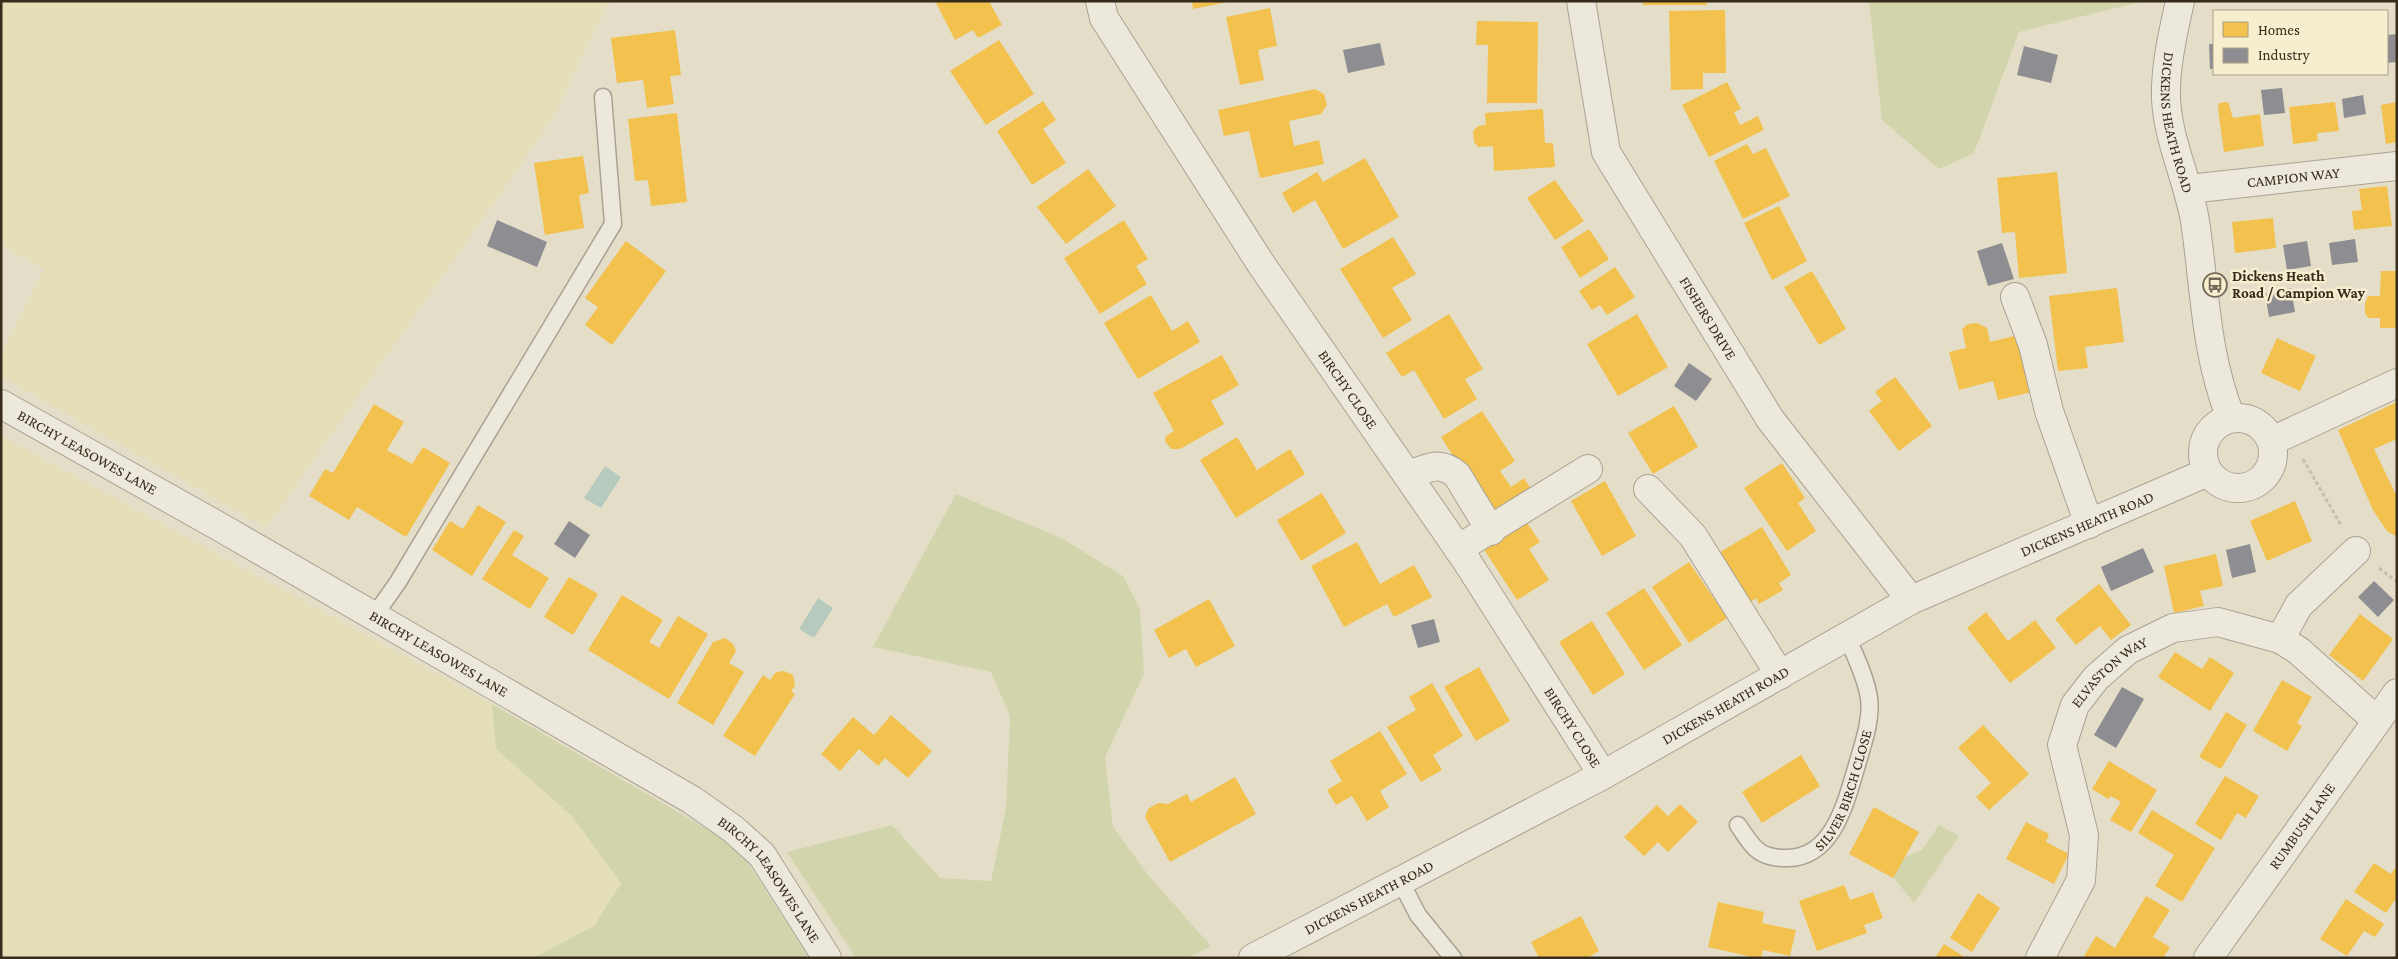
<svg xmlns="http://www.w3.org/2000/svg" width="2398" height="959" viewBox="0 0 2398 959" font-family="'Crimson Pro',serif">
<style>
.farmland{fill:#e5dfb9}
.green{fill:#d2d5ab}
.water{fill:#b6cabe}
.homes{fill:#f2c14e}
.industry{fill:#8d8d92}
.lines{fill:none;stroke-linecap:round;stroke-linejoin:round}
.service-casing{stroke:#a9a293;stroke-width:19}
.minor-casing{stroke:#a9a293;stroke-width:30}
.tertiary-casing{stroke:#a9a293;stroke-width:30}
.path{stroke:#c4bfb2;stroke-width:3;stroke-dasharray:4 2.5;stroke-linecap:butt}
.service{stroke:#ece8dc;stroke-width:16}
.minor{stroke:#ece8dc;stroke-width:28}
.tertiary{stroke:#ece8dc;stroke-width:28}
.labels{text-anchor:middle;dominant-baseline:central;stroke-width:5;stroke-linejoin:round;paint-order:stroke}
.street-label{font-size:15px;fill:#372b1c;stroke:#f6eece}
.poi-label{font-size:15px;font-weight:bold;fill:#372b1c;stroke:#f6eece;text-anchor:start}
</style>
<rect width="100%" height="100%" fill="#e4dec9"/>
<!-- farmland -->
<g class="farmland">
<polygon points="1,1 610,1 549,124 266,528 1,376 1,355 44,269 1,245"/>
<polygon points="1,436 492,704 496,749 572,816 621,883 594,926 533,958 1,958"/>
</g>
<!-- green -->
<g class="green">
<polygon points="1869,1 2144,1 2019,32 1974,153 1939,169 1882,120"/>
<polygon points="956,494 1063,539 1123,576 1140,609 1144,674 1105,757 1113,827 1149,876 1211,946 1188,958 856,958 787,852 892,825 940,878 991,881 1006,808 1010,716 991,672 873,647"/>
<polygon points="492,704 738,847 809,958 533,958 594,926 621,883 572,816 496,749"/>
<polygon points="1939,825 1959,836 1914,903 1889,872 1900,859 1922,850"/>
</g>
<!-- water -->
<g class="water">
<polygon points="605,466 621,477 601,508 584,498"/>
<polygon points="818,598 833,608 814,638 799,629"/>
</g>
<!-- homes -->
<g class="homes">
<polygon points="935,1 989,1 1002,25 978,38 973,30 955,40"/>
<polygon points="1192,1 1228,1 1228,2 1193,9"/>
<rect x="1643" y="1" width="64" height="4"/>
<polygon points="1270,8 1277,46 1258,50 1264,80 1240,85 1226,17"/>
<polygon points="1725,10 1726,73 1703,73 1703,89 1671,90 1669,11"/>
<polygon points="1477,21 1538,22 1537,103 1487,103 1488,45 1476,45"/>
<polygon points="675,30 681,75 670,76 674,104 647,108 643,80 617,83 611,38"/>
<polygon points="999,40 1034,94 986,125 950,71"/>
<polygon points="1727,82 1741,109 1734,112 1740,125 1758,116 1764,130 1709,157 1682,105"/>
<polygon points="1315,89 1324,94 1327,105 1321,114 1289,121 1294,146 1319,140 1324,164 1260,178 1249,131 1224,136 1218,110"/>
<polygon points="1043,101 1056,120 1043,129 1066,163 1032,185 997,131"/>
<polygon points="2228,102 2233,118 2260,114 2264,146 2224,152 2218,109 2219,103"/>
<polygon points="2335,102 2339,131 2317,133 2318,141 2293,144 2289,107"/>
<polygon points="2397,102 2397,142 2386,144 2381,105"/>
<polygon points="1543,109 1545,143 1553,143 1555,167 1494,171 1493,146 1478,147 1474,142 1473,131 1478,126 1486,125 1485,113"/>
<polygon points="677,113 687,202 651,206 648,180 635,181 628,119"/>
<polygon points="1747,144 1753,154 1766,148 1790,196 1743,219 1714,161"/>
<polygon points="583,156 589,193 579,195 584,228 545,235 534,163"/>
<polygon points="1365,158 1399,217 1343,249 1315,200 1293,213 1282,193 1317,172 1323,182"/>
<polygon points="1088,169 1116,206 1066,244 1037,207"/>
<polygon points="2057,172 2067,273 2019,278 2015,232 2002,233 1997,178"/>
<polygon points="1555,180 1584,221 1555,240 1527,198"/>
<polygon points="2387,186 2392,226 2354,230 2352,211 2362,210 2359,189"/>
<polygon points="1779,206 1807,261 1772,280 1744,223"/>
<polygon points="2273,218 2276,248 2235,253 2232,222"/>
<polygon points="1124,220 1148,259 1136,266 1147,284 1100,314 1064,258"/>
<polygon points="1589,229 1609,259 1580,278 1561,247"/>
<polygon points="1393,237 1416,274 1392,288 1412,320 1383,338 1340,269"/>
<polygon points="626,241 666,271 612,345 585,325 598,307 585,298"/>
<polygon points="1615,267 1635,297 1607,315 1600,305 1592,310 1579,291"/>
<polygon points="1812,271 1846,329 1819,345 1784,287"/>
<polygon points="2381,271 2397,271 2397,328 2380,328 2380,318 2368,318 2365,313 2365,303 2368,296 2380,296"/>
<polygon points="2117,288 2124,342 2085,347 2088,368 2058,371 2049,296"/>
<polygon points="1151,295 1172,331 1188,321 1200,342 1138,379 1104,323"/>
<polygon points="1449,314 1483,369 1465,379 1477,399 1444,419 1414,370 1402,377 1386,353"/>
<polygon points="1637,314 1668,367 1618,396 1587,344"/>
<polygon points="1977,323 1987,328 1990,342 2022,334 2036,391 1998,400 1993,381 1959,390 1949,352 1966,348 1962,329 1968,324"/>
<polygon points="2277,338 2316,356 2300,391 2261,373"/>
<polygon points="1222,355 1239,385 1211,401 1224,424 1180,449 1171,449 1165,441 1166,436 1174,431 1153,393"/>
<polygon points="1895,377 1932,426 1899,451 1869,411 1882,401 1875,392"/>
<polygon points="2397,402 2397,439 2374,449 2397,497 2397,537 2387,531 2373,510 2338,430"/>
<polygon points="374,404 404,422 387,450 412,464 423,447 450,463 406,537 357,507 349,520 309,496 325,469 333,473"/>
<polygon points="1674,406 1698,447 1653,474 1628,433"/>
<polygon points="1482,411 1515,461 1500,471 1511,487 1524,478 1532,491 1492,517 1441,437"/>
<polygon points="1237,437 1257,470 1290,449 1305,474 1236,518 1200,460"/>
<polygon points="1782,463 1805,498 1798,503 1816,531 1787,551 1744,488"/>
<polygon points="1605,481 1636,536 1602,556 1571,501"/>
<polygon points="1322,493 1346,533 1301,561 1277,520"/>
<polygon points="2295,501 2312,541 2267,561 2250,521"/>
<polygon points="478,505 506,522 472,576 432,550 450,521 463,529"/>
<polygon points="1526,521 1540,542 1529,549 1549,580 1517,600 1483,548"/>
<polygon points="1762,527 1791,575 1779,583 1783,590 1759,604 1756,598 1747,604 1717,554"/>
<polygon points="514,530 524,536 512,555 549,578 530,609 482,579"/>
<polygon points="1357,542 1380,584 1414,565 1432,597 1394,617 1387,604 1344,627 1311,566"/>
<polygon points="2216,554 2223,586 2200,591 2204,606 2174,613 2164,566"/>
<polygon points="1689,562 1727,618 1689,643 1652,587"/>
<polygon points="569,577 598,594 573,635 544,617"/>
<polygon points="2099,584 2131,625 2111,640 2100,626 2076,645 2055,619"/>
<polygon points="1644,588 1682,645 1644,670 1606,613"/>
<polygon points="622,595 663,620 649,642 659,648 678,616 708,634 669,699 588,650"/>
<polygon points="1209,599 1235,646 1196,667 1186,649 1169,658 1154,630"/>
<polygon points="1986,612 2008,641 2035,620 2056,648 2010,683 1967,628"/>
<polygon points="2360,614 2393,639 2363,681 2329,655"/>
<polygon points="1592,621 1625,674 1593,695 1559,642"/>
<polygon points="725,638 733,644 736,651 729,663 744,672 713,725 677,703 713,642"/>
<polygon points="2175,652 2202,669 2210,657 2234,673 2210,711 2158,677"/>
<polygon points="1479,667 1510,721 1476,741 1444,687"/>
<polygon points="784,671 793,675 795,686 791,691 795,694 755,756 723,736 763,675 770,680 776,672"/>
<polygon points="2282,680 2312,697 2297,723 2302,726 2287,751 2253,731"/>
<polygon points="1432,683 1463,736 1433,755 1442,770 1421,782 1387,727 1416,710 1409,697"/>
<polygon points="2226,712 2247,725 2221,769 2199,757"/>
<polygon points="891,715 932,751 908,778 885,758 878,766 859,749 840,771 821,754 853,717 874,735"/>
<polygon points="1983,725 2029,774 1989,810 1976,797 1991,783 1958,748"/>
<polygon points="1380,731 1407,774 1380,791 1389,807 1367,821 1352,796 1336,805 1327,790 1342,781 1330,761"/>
<polygon points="1801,755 1820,786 1762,823 1742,792"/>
<polygon points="2109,761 2157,790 2131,832 2110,820 2121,802 2111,796 2108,799 2092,789"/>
<polygon points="2225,776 2259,796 2246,818 2237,813 2221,840 2195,824"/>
<polygon points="1235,777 1256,814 1170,862 1145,817 1148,809 1158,803 1168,804 1187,794 1191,802"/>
<polygon points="1680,804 1698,822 1668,852 1658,842 1644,856 1624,837 1657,805 1668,816"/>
<polygon points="1874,807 1919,832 1893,878 1849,854"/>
<polygon points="2152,810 2215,848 2182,902 2155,886 2174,855 2138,833"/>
<polygon points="2026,822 2049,834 2046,842 2069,854 2054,884 2006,859"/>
<polygon points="2374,863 2391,874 2397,865 2397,897 2386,913 2354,892"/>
<polygon points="1844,885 1850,900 1873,892 1883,918 1864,925 1867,933 1817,951 1799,901"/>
<polygon points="1978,893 2000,908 1972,952 1950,938"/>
<polygon points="2146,896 2170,910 2153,937 2170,947 2163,958 2083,958 2096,936 2115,948"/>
<polygon points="2346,899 2384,924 2375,937 2364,931 2347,956 2320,939"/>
<polygon points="1718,902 1764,912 1762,923 1796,930 1790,956 1763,950 1761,958 1756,958 1708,947"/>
<polygon points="1581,916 1599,951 1587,958 1539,958 1531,942"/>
<polygon points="1944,944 1966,958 1935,958"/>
</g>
<!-- industry -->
<g class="industry">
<polygon points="2397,34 2397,62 2387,63 2387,35"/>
<polygon points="1380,43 1385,65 1348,73 1343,50"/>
<polygon points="2209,44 2214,44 2214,69 2210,69"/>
<polygon points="2024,46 2058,55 2051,83 2017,75"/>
<polygon points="2282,88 2285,113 2264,115 2261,90"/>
<polygon points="2363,95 2366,114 2344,118 2342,99"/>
<polygon points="497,220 547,242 537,267 487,246"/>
<polygon points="2355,239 2358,262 2332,265 2329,243"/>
<polygon points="2307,241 2311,266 2287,270 2283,245"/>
<polygon points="2002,243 2014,279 1988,286 1977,251"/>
<polygon points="2291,288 2295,312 2269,317 2265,294"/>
<polygon points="1689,363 1712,379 1696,401 1674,386"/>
<polygon points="569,521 590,535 575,558 554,544"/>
<polygon points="2250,544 2256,572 2232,578 2226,550"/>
<polygon points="2143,548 2154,572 2111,591 2101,567"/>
<polygon points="2374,581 2394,600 2378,617 2358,597"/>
<polygon points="1434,619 1440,642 1418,648 1411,625"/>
<polygon points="2122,687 2144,699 2116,748 2094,735"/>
</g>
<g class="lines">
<!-- service casing -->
<g class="service-casing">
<g id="service">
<polyline points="374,616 398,582 613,224 603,97"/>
<path id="s1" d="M 1738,825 C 1753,847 1758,859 1788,858 C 1834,857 1846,801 1857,765 C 1863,744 1872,719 1869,698 C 1866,678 1855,655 1847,637"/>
<polyline points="1401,882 1418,915 1453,958"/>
</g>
</g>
<!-- minor casing -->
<g class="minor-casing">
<g id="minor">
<path id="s2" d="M 1100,1 L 1104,18 L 1261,264 L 1466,560 L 1603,775"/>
<path id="s3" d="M 1581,1 L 1606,152 L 1770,419 L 1911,600"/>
<path id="s4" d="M 2189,189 L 2397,166"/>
<polyline points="2015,297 2033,345 2049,411 2089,524"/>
<path d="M 1408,476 C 1426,468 1440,460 1457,475 L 1491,531"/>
<polyline points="1648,489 1693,536 1780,675"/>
<polyline points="1458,549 1588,469"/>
<polyline points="2280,639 2299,605 2356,551"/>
<path id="s5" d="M 2040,958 L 2081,880 L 2084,835 L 2062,745 L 2075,705 L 2096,678 L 2128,650 L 2173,628 L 2218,622 L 2280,639 L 2299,651 L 2376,720"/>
</g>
</g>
<!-- tertiary casing -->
<g class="tertiary-casing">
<g id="tertiary">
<path id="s6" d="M 2180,1 C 2173,33 2165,66 2166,99 C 2168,141 2188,180 2195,221 C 2205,288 2205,354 2231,418"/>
<path id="s7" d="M 1,404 L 220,527 L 692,800 L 733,829 L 762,855 L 827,958"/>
<circle cx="2238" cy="453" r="35"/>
<polyline points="2272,441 2397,383"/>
<path id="s8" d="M 1253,958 L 1603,775 L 1911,600 L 2208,472"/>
<path id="s9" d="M 2208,958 L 2397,693"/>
</g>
</g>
<!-- path -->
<g class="path">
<polyline points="2303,459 2342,527"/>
<polyline points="2379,568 2397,582"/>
</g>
<!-- service -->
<use href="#service" class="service"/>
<!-- minor -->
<use href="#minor" class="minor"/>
<!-- tertiary -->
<use href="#tertiary" class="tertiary"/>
</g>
<!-- icons -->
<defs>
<g id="bus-ring" transform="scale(1.25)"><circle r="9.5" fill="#f6eece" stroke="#746a59" stroke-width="1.5"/><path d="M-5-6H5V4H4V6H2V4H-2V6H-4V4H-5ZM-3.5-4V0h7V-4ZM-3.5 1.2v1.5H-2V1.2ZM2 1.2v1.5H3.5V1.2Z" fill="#746a59"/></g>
</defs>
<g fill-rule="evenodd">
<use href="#bus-ring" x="2215" y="285"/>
</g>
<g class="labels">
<!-- street labels -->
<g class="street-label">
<text stroke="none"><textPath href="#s6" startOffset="124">DICKENS HEATH ROAD</textPath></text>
<text stroke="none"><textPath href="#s4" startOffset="105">CAMPION WAY</textPath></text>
<text stroke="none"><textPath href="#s3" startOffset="348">FISHERS DRIVE</textPath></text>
<text stroke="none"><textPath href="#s2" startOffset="462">BIRCHY CLOSE</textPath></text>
<text stroke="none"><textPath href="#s7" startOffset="99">BIRCHY LEASOWES LANE</textPath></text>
<text stroke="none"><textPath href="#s8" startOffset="941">DICKENS HEATH ROAD</textPath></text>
<text stroke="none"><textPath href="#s7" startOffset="504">BIRCHY LEASOWES LANE</textPath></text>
<text stroke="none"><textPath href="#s5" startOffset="316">ELVASTON WAY</textPath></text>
<text stroke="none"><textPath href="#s8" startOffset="536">DICKENS HEATH ROAD</textPath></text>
<text stroke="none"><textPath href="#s2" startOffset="868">BIRCHY CLOSE</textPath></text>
<text stroke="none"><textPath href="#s1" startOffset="160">SILVER BIRCH CLOSE</textPath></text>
<text stroke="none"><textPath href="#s9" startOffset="162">RUMBUSH LANE</textPath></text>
<text stroke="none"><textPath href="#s7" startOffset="909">BIRCHY LEASOWES LANE</textPath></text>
<text stroke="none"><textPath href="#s8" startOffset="131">DICKENS HEATH ROAD</textPath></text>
</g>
<!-- poi labels -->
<g class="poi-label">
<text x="2232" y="276">Dickens Heath<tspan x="2232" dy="17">Road / Campion Way</tspan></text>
</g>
</g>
<!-- border -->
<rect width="2398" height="959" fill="none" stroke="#372b1c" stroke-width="5"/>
<!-- legend -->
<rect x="2213" y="10" width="175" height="65" fill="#f6eece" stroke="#aaa087"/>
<rect x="2223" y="22" width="25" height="15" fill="#f2c14e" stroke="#aaa087"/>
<text x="2258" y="35" font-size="15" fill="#372b1c">Homes</text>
<rect x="2223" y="48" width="25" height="15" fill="#8d8d92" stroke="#aaa087"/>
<text x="2258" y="60" font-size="15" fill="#372b1c">Industry</text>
</svg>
